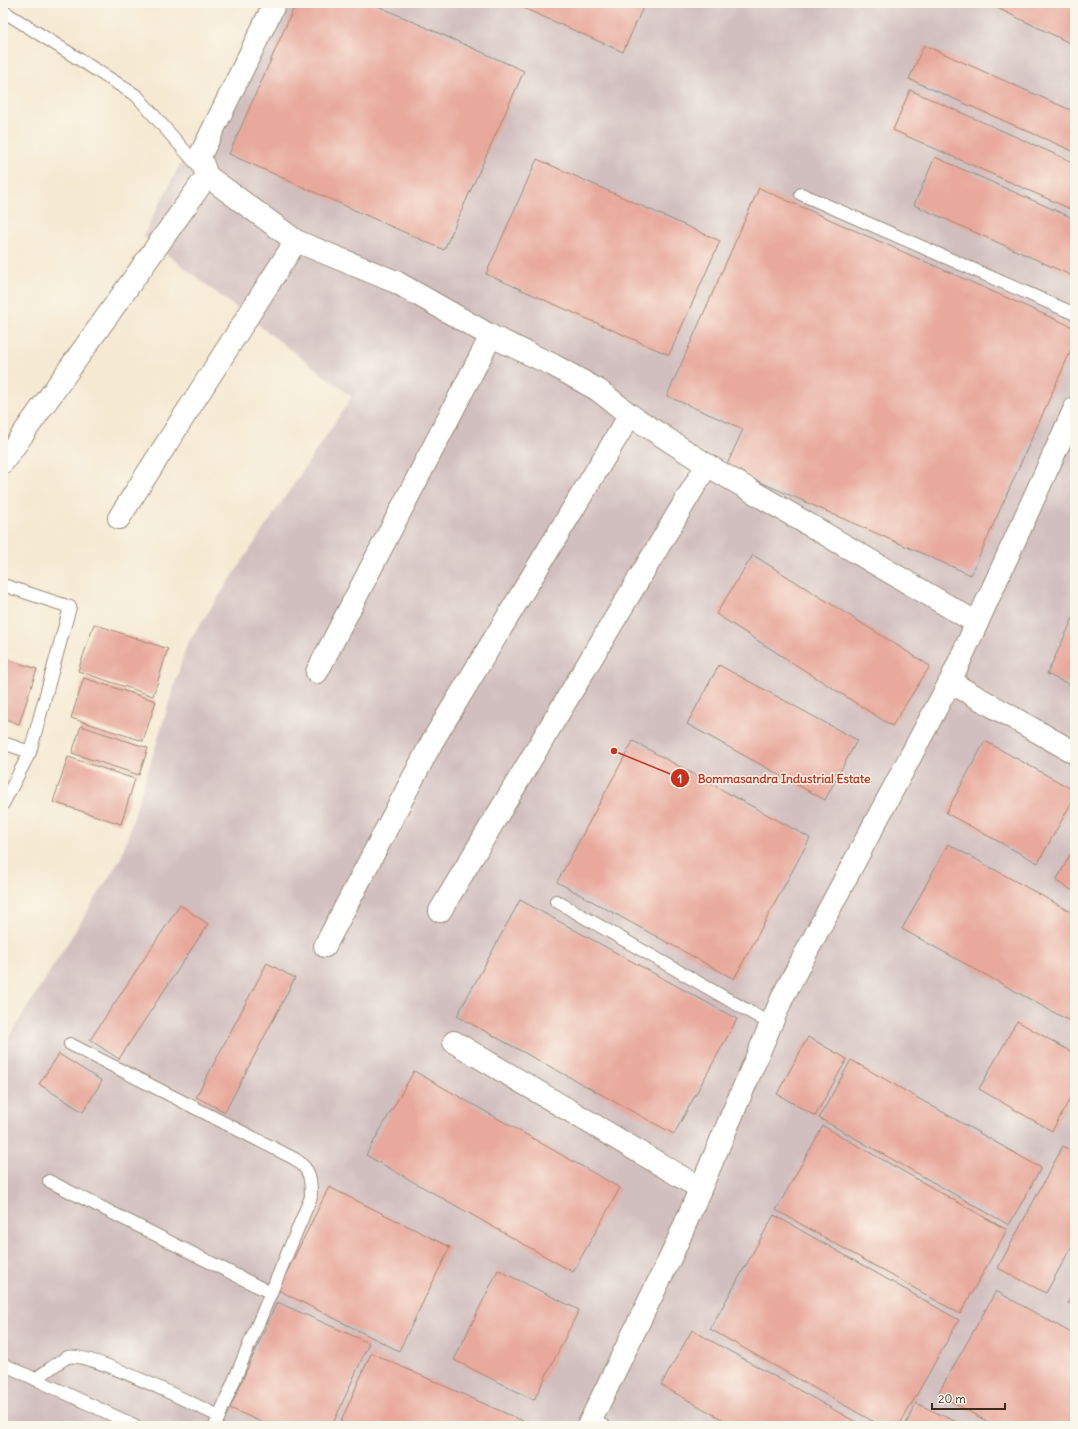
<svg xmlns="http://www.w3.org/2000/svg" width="1078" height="1429" viewBox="0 0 1078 1429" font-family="Delius,sans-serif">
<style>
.industrial{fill:#d1bfbf}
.building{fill:#e8a99c}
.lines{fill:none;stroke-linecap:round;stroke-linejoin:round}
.service-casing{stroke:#988a78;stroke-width:14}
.minor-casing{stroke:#988a78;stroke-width:24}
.service{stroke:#fff;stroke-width:12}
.minor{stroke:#fff;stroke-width:22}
.leader{fill:none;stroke:#c8321e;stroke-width:1.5}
.callout-dot{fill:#c8321e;stroke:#fbf7ec;stroke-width:1.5}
.mark-label{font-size:12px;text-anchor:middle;font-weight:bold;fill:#fff}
.callout-label{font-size:12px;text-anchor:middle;font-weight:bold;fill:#c8321e;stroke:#fbf7ec;stroke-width:3;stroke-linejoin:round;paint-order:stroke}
</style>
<rect width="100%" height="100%" fill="#fbf7ec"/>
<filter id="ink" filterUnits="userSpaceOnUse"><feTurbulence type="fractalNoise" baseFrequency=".025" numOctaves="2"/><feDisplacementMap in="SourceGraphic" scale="8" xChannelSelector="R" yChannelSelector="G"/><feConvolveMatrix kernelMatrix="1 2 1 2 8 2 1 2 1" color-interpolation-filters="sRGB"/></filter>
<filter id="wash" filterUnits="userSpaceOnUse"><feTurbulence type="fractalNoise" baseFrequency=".012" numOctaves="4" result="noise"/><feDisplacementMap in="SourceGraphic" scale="16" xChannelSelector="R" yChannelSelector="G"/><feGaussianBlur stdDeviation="0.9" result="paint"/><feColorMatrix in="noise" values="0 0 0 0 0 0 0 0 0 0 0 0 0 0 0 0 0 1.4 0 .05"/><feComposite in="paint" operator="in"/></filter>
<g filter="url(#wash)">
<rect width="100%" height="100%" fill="#f5e9d2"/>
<!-- industrial -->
<polygon class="industrial" points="263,3 1075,3 1075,1426 3,1426 3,1046 121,858 187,644 352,397 143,236"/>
<g id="blocks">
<!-- building -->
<g class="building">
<polygon points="296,3 371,3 524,71 444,250 229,154"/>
<polygon points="512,3 645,3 623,52"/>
<polygon points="987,3 1075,3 1075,44 1074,45"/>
<polygon points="924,45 1075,112 1075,152 909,79"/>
<polygon points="910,90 1075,163 1075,211 893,130"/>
<polygon points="935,157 1075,219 1075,277 914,205"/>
<polygon points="537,159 720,241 669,355 486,274"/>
<polygon points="759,188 1075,328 1075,341 971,575 726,467 743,429 667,396"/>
<polygon points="753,555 930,666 892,726 716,614"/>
<polygon points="1075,614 1075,687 1047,674"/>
<polygon points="94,624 168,649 153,696 78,671"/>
<polygon points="3,658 37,669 19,724 3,718"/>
<polygon points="719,665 857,740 825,800 687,724"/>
<polygon points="84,678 156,701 143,741 71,718"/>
<polygon points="81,726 148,748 139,775 72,753"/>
<polygon points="633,741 810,838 734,979 557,882"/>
<polygon points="985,741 1075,791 1075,796 1038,863 946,813"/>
<polygon points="68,757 135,779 121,824 53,802"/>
<polygon points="948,844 1075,914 1075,1024 902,929"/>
<polygon points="1075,846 1075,892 1056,881"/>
<polygon points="520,900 737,1019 674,1134 457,1016"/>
<polygon points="180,905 208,924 119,1059 90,1040"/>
<polygon points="267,963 295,978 225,1112 196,1097"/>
<polygon points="1017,1021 1075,1054 1075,1090 1052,1131 979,1089"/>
<polygon points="808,1037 847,1059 815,1116 777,1094"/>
<polygon points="59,1054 102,1081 83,1112 39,1084"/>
<polygon points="851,1060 1041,1168 1009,1225 819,1118"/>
<polygon points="414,1071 620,1188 573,1272 366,1155"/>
<polygon points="823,1126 1007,1230 960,1314 776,1210"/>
<polygon points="1063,1146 1075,1153 1075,1240 1046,1293 998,1268"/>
<polygon points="329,1187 450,1247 399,1351 278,1290"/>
<polygon points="774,1215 959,1320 899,1426 881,1426 710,1329"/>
<polygon points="498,1270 579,1310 534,1400 454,1360"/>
<polygon points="1075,1289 1075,1307 1068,1303"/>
<polygon points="996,1291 1075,1335 1075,1426 995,1426 938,1394"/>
<polygon points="277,1302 369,1343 332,1426 270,1426 230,1408"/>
<polygon points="692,1330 863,1426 734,1426 661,1385"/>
<polygon points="371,1353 534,1426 339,1426"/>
<polygon points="916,1403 965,1426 905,1426"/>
</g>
</g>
</g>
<g filter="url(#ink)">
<use href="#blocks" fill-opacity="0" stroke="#988a78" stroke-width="1"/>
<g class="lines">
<!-- service casing -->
<g class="service-casing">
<g id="service">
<polyline points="3,11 137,96 199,167"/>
<polyline points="801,194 1075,314"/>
<polyline points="3,585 70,607 30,752 3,804"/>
<polyline points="3,743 30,752"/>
<polyline points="556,901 771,1024"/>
<path d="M 70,1044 L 295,1159 C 311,1170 311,1179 311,1197 L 215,1426"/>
<polyline points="49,1181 271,1293"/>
<polyline points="3,1364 136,1426"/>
<path d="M 35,1379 C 42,1375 62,1359 68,1357 C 90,1351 194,1405 219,1416"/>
<polyline points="590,1420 604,1426"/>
</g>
</g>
<!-- minor casing -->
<g class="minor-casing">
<g id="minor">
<polyline points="275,3 200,156 207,176 296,241 396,282 491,336 553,365 598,390 630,415 707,465 977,623"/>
<polyline points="3,462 207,176"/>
<polyline points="119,518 296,241"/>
<polyline points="317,672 491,336"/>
<polyline points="950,682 1075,753"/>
<polyline points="440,911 707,465"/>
<polyline points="325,946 433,740 630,415"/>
<polyline points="454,1042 700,1188"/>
<polyline points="588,1426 674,1250 783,996 950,682 1075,408"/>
</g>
</g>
<!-- service -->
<use href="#service" class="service"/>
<!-- minor -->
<use href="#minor" class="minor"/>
</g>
</g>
<!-- callouts -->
<path class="leader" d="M614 751L680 778"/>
<g class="callout-dot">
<circle cx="614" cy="751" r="4"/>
<circle cx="680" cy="778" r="10"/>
</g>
<g class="mark-label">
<text x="680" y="783">1</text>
</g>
<g class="callout-label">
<text x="784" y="783">Bommasandra Industrial Estate</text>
</g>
<!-- margin -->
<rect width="1078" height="1429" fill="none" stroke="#fbf7ec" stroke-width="16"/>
<!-- scale -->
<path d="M932 1403v6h73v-6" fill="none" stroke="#3b2a1e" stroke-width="2"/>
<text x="938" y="1403" font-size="12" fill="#3b2a1e" stroke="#fbf7ec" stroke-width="3" paint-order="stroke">20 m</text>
</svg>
